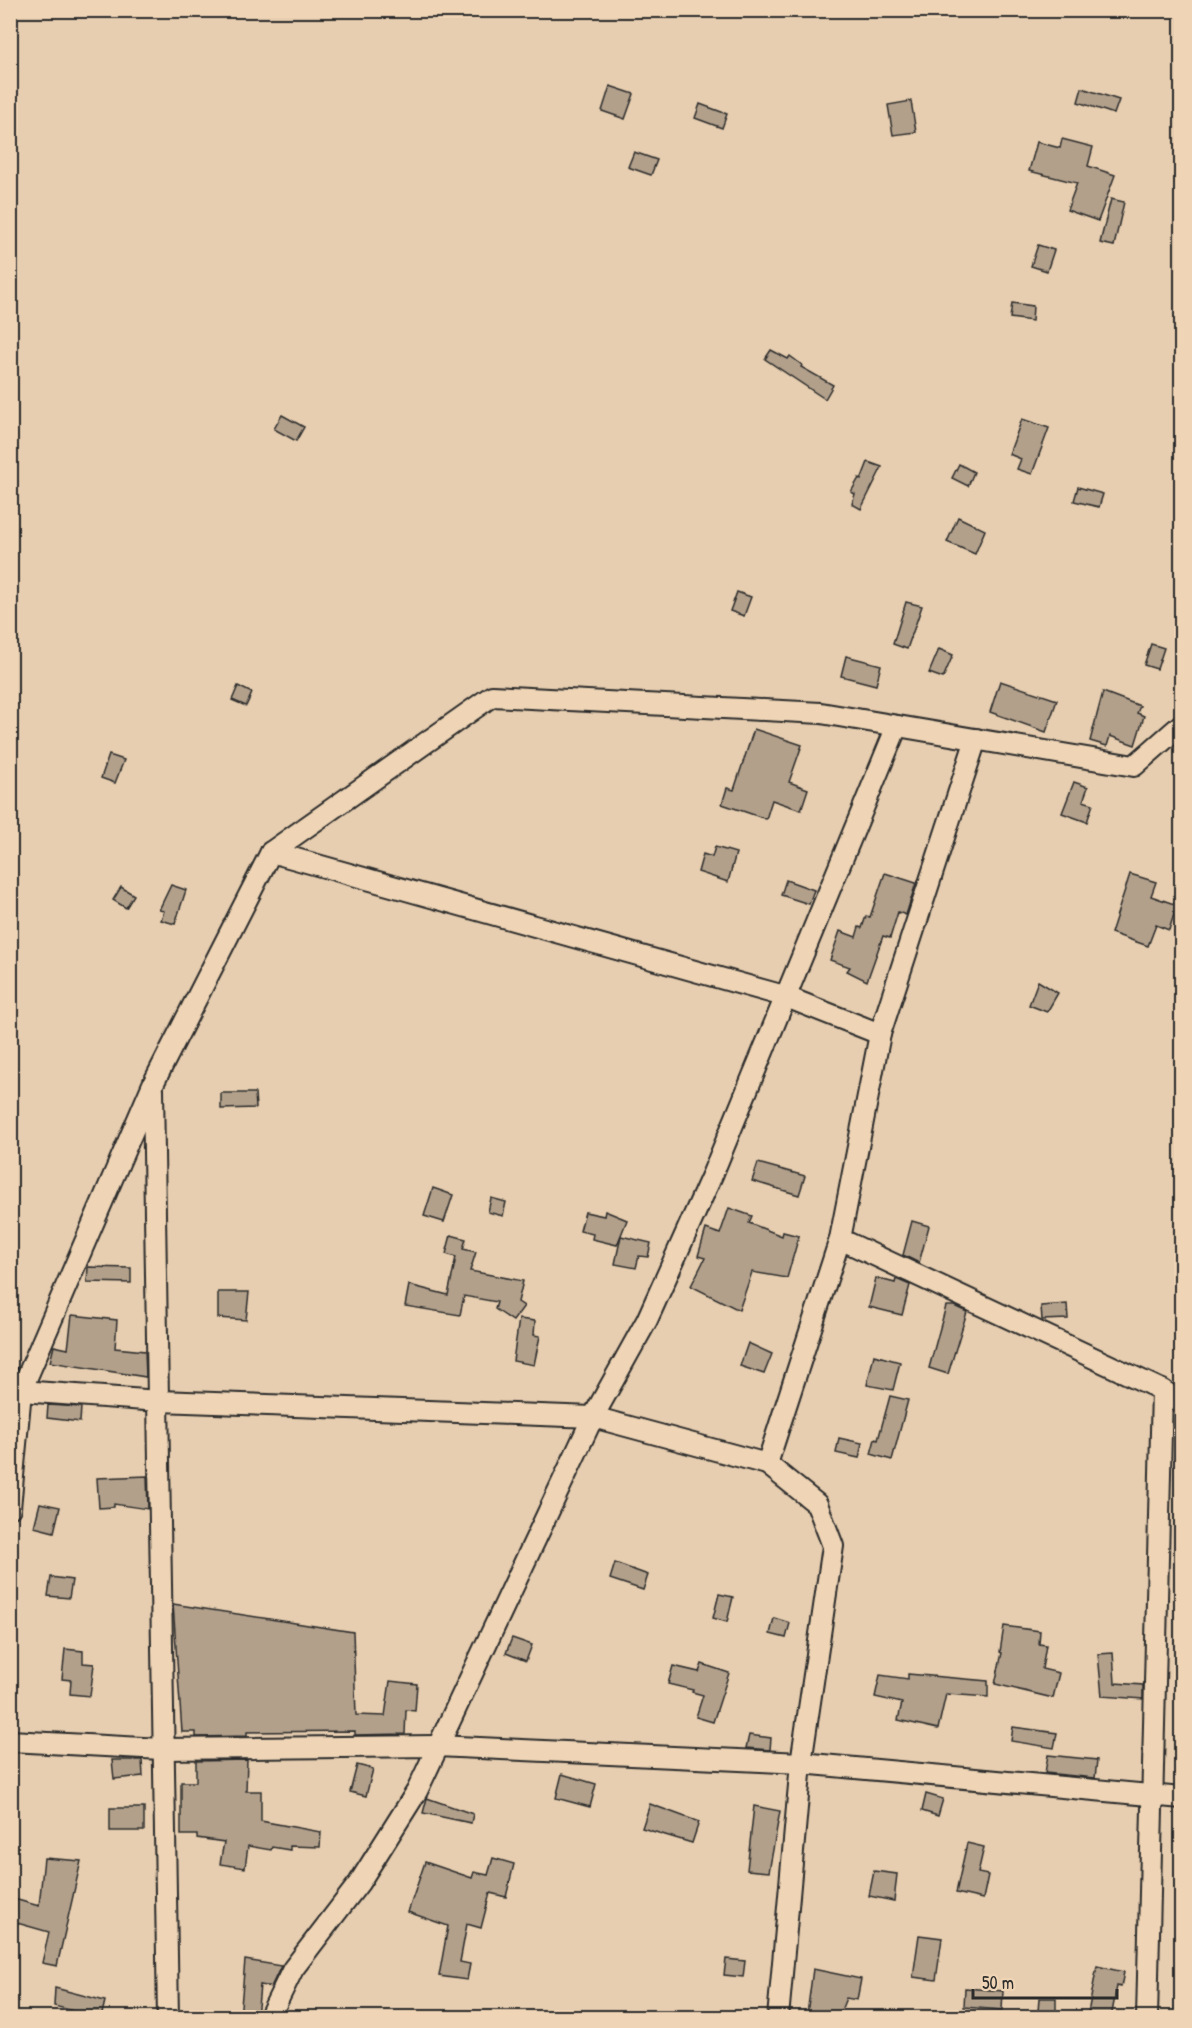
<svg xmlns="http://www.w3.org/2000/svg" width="1192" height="2028" viewBox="0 0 1192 2028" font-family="'Patrick Hand',sans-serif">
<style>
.building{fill:#b2a08b;stroke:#2b2b2b;stroke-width:1.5}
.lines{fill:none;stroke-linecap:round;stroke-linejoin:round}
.street-casing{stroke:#2b2b2b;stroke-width:24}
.street{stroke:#efd5b6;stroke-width:20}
</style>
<rect width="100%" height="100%" fill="#e7ceb0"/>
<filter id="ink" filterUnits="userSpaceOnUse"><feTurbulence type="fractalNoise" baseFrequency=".0167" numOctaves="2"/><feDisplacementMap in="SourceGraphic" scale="12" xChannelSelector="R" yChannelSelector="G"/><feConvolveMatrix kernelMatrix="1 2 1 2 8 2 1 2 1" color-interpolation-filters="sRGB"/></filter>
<g filter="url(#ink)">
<!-- building -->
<g class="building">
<polygon points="610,86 634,94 625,119 602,111"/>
<polygon points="1082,88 1119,100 1114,114 1078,102"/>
<polygon points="911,101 916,132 893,135 888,105"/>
<polygon points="700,104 727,114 722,128 695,118"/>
<polygon points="1062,139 1093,147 1088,166 1115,175 1098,221 1067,210 1077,183 1029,171 1037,142 1060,148"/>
<polygon points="634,152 657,160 651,175 628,167"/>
<polygon points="1111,199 1124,202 1114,246 1100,243"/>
<polygon points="1038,245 1054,250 1047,271 1031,266"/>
<polygon points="1012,303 1033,306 1032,321 1010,318"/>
<polygon points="771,350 788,359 790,356 802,365 801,367 833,385 825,399 765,359"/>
<polygon points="282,415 304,427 296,441 274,429"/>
<polygon points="1022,419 1049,428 1032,474 1017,469 1021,459 1009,454"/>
<polygon points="868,462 882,467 861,509 852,504 855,494 851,492 859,478 861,480"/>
<polygon points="959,464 974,472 968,486 952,478"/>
<polygon points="1078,487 1103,494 1099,507 1074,501"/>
<polygon points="958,517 985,530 975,554 947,542"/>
<polygon points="737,592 751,597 744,616 730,611"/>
<polygon points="906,602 922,606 907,649 893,644"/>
<polygon points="1151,644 1164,648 1157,669 1144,665"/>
<polygon points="939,649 953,655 943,678 929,673"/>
<polygon points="846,656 881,665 876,685 841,676"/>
<polygon points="1000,681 1057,700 1046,732 990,712"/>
<polygon points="238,686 252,693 246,706 232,700"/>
<polygon points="1103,692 1140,706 1137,713 1144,716 1135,745 1110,736 1107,746 1090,741"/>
<polygon points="754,729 802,745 789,782 808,789 801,810 772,800 766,819 722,804 727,788 734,790"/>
<polygon points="109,755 124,760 115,783 101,778"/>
<polygon points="1074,782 1088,787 1083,801 1093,804 1087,822 1062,813"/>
<polygon points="715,847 736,853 728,882 698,872 703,854 712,857"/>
<polygon points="885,873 916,883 906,915 898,912 890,938 883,936 867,981 847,971 850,967 830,960 840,931 856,937 859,927 862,928 866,916 870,917"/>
<polygon points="1130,874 1156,882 1151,896 1177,905 1169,930 1156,925 1148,946 1111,933"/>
<polygon points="786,880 814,890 809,904 781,895"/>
<polygon points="171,885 186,890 175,924 161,920 164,911 159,910"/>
<polygon points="121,887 134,895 126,908 113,900"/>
<polygon points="1038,981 1058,993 1047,1012 1029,1005"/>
<polygon points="221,1093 255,1093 256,1108 221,1109"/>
<polygon points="758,1163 805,1176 799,1195 752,1181"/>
<polygon points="433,1188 453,1195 444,1222 424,1216"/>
<polygon points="491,1198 506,1202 503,1216 488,1212"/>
<polygon points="729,1208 752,1216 749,1223 782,1236 783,1232 799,1236 787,1278 752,1272 739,1310 691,1286 705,1258 698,1256 706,1229 720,1234"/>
<polygon points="605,1211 627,1220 617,1245 592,1239 593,1234 580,1231 585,1212 604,1216"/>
<polygon points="912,1221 929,1226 919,1263 903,1255"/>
<polygon points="451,1235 466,1239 463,1249 476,1252 470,1271 523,1281 518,1302 524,1306 513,1321 495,1309 497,1302 464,1296 460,1315 405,1306 409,1285 448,1295 456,1257 446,1254"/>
<polygon points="621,1236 651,1243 648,1257 639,1256 636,1268 615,1264"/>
<polygon points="88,1267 131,1268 131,1283 87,1282"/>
<polygon points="876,1278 895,1283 896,1279 910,1285 902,1315 869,1307"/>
<polygon points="218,1292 249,1292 246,1320 218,1318"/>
<polygon points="1067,1304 1068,1319 1042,1320 1041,1306"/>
<polygon points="946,1306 954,1306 967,1312 948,1374 929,1368"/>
<polygon points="72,1315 117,1320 115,1348 145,1351 146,1377 50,1362 54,1346 68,1349"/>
<polygon points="519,1319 535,1321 534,1335 540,1336 534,1365 513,1361"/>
<polygon points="748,1343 772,1354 764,1374 740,1366"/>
<polygon points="874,1355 900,1362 893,1390 867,1385"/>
<polygon points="890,1396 908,1400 892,1460 871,1454 875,1439 878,1440"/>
<polygon points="48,1405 81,1407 80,1422 47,1418"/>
<polygon points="839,1438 862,1443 859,1458 836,1453"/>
<polygon points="147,1476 148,1509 114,1504 114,1507 99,1508 97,1478"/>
<polygon points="40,1503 60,1507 54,1532 34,1527"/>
<polygon points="615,1563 648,1575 643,1590 610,1579"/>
<polygon points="51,1577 72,1580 69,1598 48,1596"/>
<polygon points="719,1594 733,1597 727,1622 713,1618"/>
<polygon points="173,1604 353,1632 356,1715 385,1716 390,1681 417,1684 415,1711 406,1710 405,1734 355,1735 355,1731 247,1732 247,1736 196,1737 196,1732 182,1732"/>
<polygon points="774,1618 790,1623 786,1638 770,1634"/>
<polygon points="1004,1626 1040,1631 1039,1644 1046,1645 1042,1669 1059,1673 1053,1698 995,1684 1002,1653 1000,1652"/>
<polygon points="512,1638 532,1645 526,1661 506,1653"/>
<polygon points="65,1649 83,1651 83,1663 94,1664 90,1696 70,1694 71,1680 62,1679"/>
<polygon points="1113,1653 1115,1683 1143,1685 1143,1699 1102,1696 1098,1654"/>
<polygon points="702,1664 729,1673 713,1722 696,1717 703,1695 692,1692 693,1690 668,1684 673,1666 699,1672"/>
<polygon points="908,1674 988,1681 988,1697 946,1694 938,1729 898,1720 902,1703 875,1697 880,1675 908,1679"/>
<polygon points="1013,1727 1057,1733 1054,1748 1011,1741"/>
<polygon points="749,1735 771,1738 770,1750 746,1748"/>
<polygon points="1048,1755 1097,1760 1095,1778 1045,1773"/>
<polygon points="112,1760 142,1760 143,1776 114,1779"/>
<polygon points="247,1760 246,1791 261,1791 261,1821 321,1832 320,1847 290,1846 290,1850 272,1847 271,1850 248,1846 245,1868 220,1864 224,1842 197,1838 197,1835 181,1835 181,1782 196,1782 196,1761"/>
<polygon points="357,1765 373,1769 366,1796 350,1792"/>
<polygon points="562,1774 596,1784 590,1807 556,1798"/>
<polygon points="926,1794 943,1799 938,1816 922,1811"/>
<polygon points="427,1798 473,1814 471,1823 423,1813"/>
<polygon points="650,1804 699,1822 692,1843 642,1828"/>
<polygon points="754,1806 780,1811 769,1872 747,1870"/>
<rect x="110" y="1808" width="34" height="23"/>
<polygon points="967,1843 984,1847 978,1873 988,1875 983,1899 956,1893"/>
<polygon points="44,1858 81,1861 57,1966 42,1963 49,1932 10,1921 14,1899 39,1906"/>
<polygon points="493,1858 514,1864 506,1897 490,1893 481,1928 467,1924 460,1962 470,1964 467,1980 439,1976 448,1926 408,1912 425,1862 472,1878 474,1872 488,1875"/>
<polygon points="874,1871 897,1874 894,1901 869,1896"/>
<polygon points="919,1935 942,1938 936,1980 913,1977"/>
<polygon points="726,1959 745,1961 743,1977 724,1975"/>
<polygon points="245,1960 281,1966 271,1987 260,1985 257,2018 240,2018"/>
<polygon points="1097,1966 1124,1972 1121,1987 1117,1986 1111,2018 1087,2018"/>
<polygon points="813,1969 861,1979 857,2000 846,1998 838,2018 807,2014"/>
<polygon points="55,1988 105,2001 101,2018 54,2006"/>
<polygon points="965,1988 1003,1991 1002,2010 964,2007"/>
<polygon points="1039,1998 1056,1998 1056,2013 1038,2012"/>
</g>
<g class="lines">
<!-- street casing -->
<g class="street-casing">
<g id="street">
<polyline points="271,852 784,996 880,1034"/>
<polyline points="153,1090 168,2018"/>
<polyline points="840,1239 1162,1390 1182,1403"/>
<polyline points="10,1377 21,1391 159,1401 593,1417 767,1464 817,1504 833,1546 801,1763 778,2018"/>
<polyline points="767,1464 840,1239 880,1034 976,739"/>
<polyline points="10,1508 21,1391 153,1084 271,852 492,696 821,713 1134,766 1182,724"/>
<polyline points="10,1741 162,1749 437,1746 801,1763 1182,1798"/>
<polyline points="269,2018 293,1969 359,1883 417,1791 593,1417 647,1320 713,1173 897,726"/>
<polyline points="1147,2018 1162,1390"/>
</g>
</g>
<!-- street -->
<use href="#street" class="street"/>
</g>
</g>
<!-- margin -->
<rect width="1192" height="2028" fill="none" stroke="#efd5b6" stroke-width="36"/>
<rect x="18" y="18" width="1156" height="1992" fill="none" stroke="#2b2b2b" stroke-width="2" filter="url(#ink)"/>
<!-- scale -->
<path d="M973 1989v9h144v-9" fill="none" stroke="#2b2b2b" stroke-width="3"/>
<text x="982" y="1989" font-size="18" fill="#2b2b2b" stroke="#efd5b6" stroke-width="4.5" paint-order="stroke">50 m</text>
</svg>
